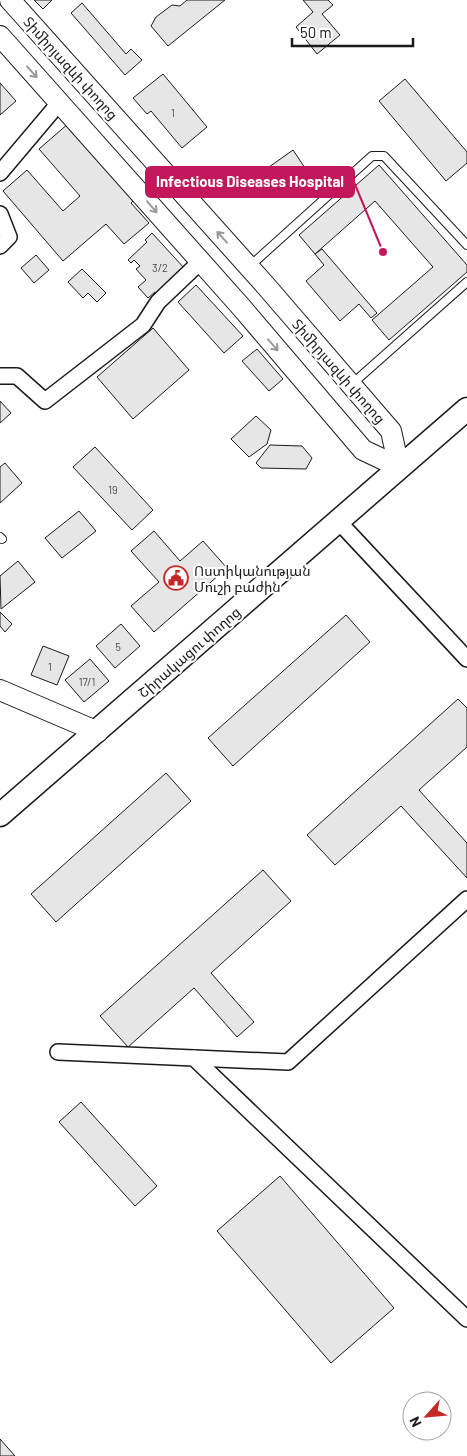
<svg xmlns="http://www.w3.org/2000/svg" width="467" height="1456" viewBox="0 0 467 1456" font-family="Barlow,'Noto Sans Armenian',sans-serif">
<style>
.building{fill:#e6e6e6;stroke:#1a1a1a}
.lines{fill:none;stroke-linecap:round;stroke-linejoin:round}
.lane-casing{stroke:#1a1a1a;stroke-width:10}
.street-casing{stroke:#1a1a1a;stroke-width:18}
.secondary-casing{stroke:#1a1a1a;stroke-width:22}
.primary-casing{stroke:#1a1a1a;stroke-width:25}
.lane{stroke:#fff;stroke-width:8}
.street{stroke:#fff;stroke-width:15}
.secondary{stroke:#fff;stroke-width:20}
.primary{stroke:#fff;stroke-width:22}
.oneway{stroke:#989898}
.labels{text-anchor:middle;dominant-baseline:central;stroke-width:4;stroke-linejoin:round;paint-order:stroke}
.number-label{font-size:11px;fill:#4d4d4d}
.street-label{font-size:14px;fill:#1a1a1a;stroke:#fff}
.poi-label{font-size:14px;fill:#1a1a1a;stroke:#fff;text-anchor:start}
.leader{fill:none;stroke:#c2185b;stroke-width:2}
.callout-dot{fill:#c2185b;stroke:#fff;stroke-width:2}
.callout{fill:#c2185b;stroke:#c2185b;stroke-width:2}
.callout-label{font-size:15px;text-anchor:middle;font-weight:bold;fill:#fff}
</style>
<rect width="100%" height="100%" fill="#fff"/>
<!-- building -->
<g class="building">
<polygon points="34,0 52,0 43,9"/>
<polygon points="187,0 225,0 168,46 151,26 156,17 172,5 180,6"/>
<polygon points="303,0 328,0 333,5 322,14 340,35 317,54 296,27 313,12"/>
<polygon points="82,3 126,54 131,49 142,60 125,75 71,13"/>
<polygon points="163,74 207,127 182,148 151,111 147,114 133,98"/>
<polygon points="405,79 467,152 467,163 446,181 379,101"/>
<polygon points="0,83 16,101 0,115"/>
<polygon points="69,123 134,200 131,203 149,223 124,244 106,224 63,261 3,191 27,170 63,211 80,196 39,149"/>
<polygon points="293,150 305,168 281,184 269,167"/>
<polygon points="379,165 467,265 467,272 389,340 372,320 433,267 375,201 315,254 299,235"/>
<polygon points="152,233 185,269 157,294 155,292 148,298 138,287 146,280 136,269 140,266 134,260 131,263 128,260 147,242 145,240"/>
<polygon points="322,249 377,313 371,318 359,304 340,321 306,281 324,265 315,254"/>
<polygon points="36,255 49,270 34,283 21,268"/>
<polygon points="82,269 106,293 97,302 88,293 83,298 68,282"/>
<polygon points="196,285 243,336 224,353 178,302"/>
<polygon points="153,328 189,370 133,419 97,377"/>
<polygon points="257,349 283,379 269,391 242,361"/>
<polygon points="0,401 11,413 0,423"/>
<polygon points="256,416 271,430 267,444 249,457 231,439"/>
<polygon points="270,445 302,446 312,458 306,469 261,468 256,463"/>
<polygon points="95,447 153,510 132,530 73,467"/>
<polygon points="5,463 22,483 0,503 0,467"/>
<polygon points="79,511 96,531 62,558 45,538"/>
<polygon points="154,531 180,561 203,541 227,568 154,632 131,606 159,582 131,551"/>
<polygon points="18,561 35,582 1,609 0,576"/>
<polygon points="0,612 12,624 5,632 0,626"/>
<polygon points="346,615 370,642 233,766 208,738"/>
<polygon points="121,624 140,646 115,668 96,646"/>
<polygon points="43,646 69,656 57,685 31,675"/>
<polygon points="90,659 109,681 84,702 65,680"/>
<polygon points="458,699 467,708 467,747 419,790 467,843 467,878 401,806 335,865 307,835"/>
<polygon points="166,773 191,801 56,922 31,894"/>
<polygon points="263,870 291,901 211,973 254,1022 237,1037 194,988 128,1047 100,1016"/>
<polygon points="81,1102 157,1186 135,1206 59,1122"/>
<polygon points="280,1176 394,1308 331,1363 217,1231"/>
<polygon points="0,1439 15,1456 0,1456"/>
</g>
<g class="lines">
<!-- lane casing -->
<g class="lane-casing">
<g id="lane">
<polyline points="250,266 372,156 384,156 467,245"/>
<polyline points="352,384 467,282"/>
<polyline points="0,537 2,539"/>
</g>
</g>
<!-- street casing -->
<g class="street-casing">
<g id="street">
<polyline points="0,173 59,103"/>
<polyline points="0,214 9,237 0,246"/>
<polyline points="0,376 17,376 45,401 143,325 158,302 200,262"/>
<polyline points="339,522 467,659"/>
<polyline points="58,1052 194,1058 467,1319"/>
<polyline points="194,1058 288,1062 467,899"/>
</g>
</g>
<!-- secondary casing -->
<g class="secondary-casing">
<g id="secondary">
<polyline points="10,0 266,286 391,431 399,467"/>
<polyline points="0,36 242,308 363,450 399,467"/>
<polyline points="0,690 98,732"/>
</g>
</g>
<!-- primary casing -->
<g class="primary-casing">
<polyline id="primary" points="0,815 467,409"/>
</g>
<!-- lane -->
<use href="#lane" class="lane"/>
<!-- street -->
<use href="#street" class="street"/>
<!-- secondary -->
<use href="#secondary" class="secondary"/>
<!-- primary -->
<use href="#primary" class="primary"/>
</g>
<!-- one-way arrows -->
<defs><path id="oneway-shaft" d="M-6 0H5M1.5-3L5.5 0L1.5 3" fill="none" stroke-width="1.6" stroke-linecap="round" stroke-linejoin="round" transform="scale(1.25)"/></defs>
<g class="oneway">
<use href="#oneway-shaft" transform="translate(32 72) rotate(48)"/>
<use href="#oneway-shaft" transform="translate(152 207) rotate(49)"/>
<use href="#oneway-shaft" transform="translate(222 237) rotate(-132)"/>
<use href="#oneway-shaft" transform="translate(273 345) rotate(49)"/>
</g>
<!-- icons -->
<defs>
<g id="civic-ring" transform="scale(1.25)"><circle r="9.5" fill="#fff" stroke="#c62828" stroke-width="1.5"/><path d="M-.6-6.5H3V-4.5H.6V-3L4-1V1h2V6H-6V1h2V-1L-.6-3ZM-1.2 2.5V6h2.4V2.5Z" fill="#c62828"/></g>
</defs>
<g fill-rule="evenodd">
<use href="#civic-ring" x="176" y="578"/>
</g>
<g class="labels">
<!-- number labels -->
<g class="number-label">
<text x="173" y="112">1</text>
<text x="160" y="267">3/2</text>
<text x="113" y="489">19</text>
<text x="118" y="646">5</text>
<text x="50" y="666">1</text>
<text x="87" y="681">17/1</text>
</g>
<!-- street labels -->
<g class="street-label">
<text transform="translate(71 68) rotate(48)">Տիմիրյազևի փողոց</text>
<text transform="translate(339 371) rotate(49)">Տիմիրյազևի փողոց</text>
<text transform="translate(189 652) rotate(-41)">Շիրակացու փողոց</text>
</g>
<!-- poi labels -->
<g class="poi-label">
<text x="194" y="570">Ոստիկանության<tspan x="194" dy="16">Մուշի բաժին</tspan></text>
</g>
</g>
<!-- callouts -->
<path class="leader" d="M383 252L354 182"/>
<circle class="callout-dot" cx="383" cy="252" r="5"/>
<rect class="callout" x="146" y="167" width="208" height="30" rx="5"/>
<g class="callout-label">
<text x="250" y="187">Infectious Diseases Hospital</text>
</g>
<!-- north arrow -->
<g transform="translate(427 1416) rotate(243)"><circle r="24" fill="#ffffff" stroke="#a3a3a3"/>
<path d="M0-4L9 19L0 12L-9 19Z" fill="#c62828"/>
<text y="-8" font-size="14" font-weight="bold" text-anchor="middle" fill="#1a1a1a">N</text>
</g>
<!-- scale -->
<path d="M292 38v8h121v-8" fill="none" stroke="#1a1a1a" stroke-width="2.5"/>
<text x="300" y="38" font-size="15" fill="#1a1a1a" stroke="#ffffff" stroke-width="4" paint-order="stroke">50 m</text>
</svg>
